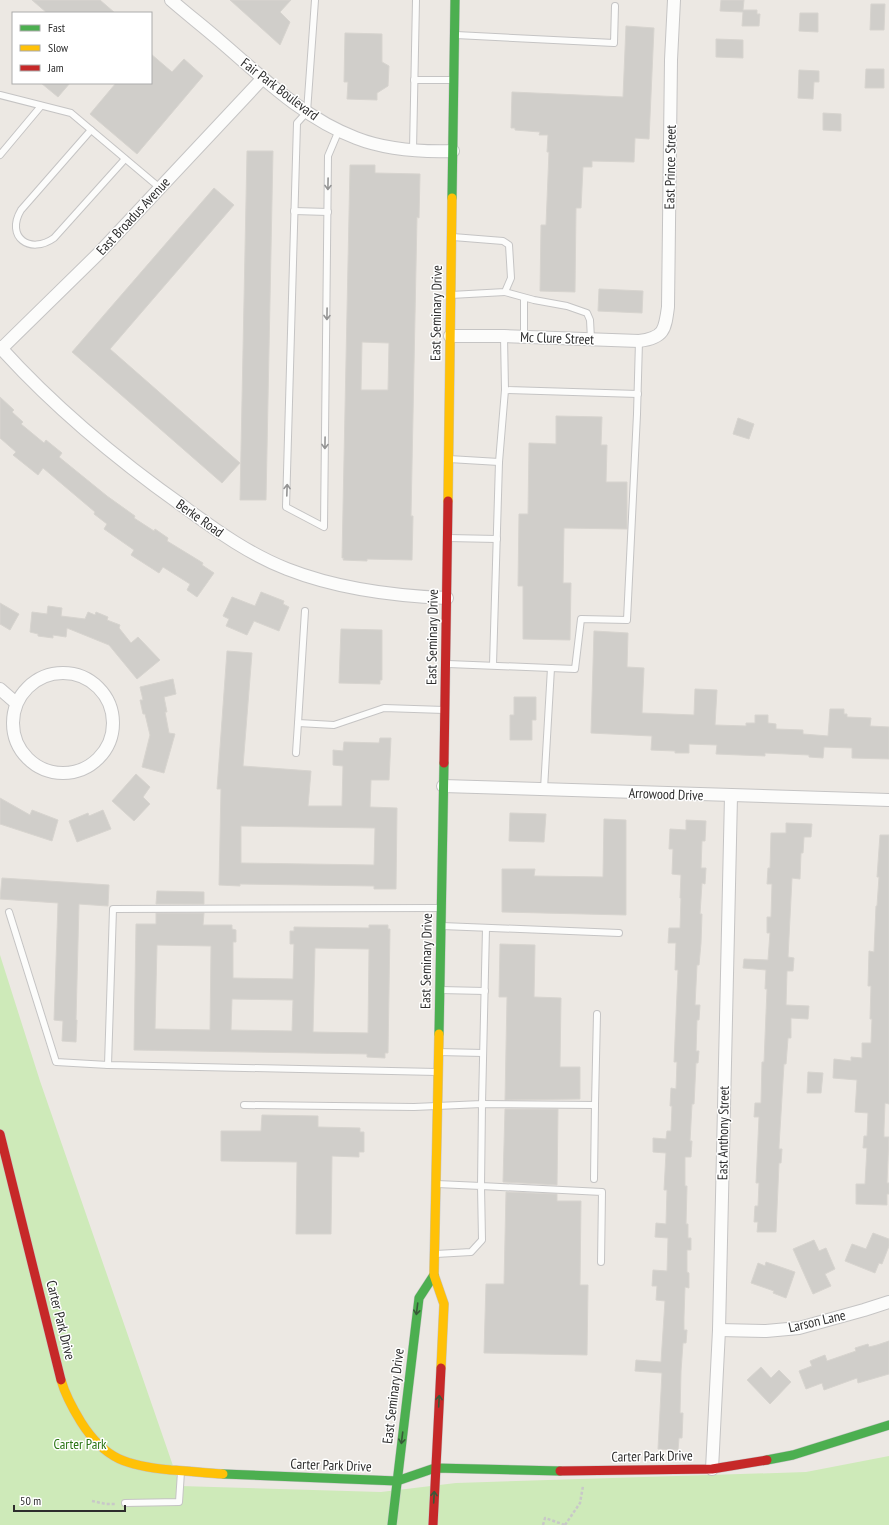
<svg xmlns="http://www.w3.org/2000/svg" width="889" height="1525" viewBox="0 0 889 1525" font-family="'PT Sans Narrow',sans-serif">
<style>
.green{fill:#ceeab9}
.building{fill:#d0ceca;stroke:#d7d4cf;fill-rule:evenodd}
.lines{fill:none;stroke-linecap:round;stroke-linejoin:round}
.lane-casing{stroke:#c5c4c4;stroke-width:8}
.street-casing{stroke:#c5c4c4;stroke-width:14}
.fast-casing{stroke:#c5c4c4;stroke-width:10}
.slow-casing{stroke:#c5c4c4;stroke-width:10}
.jam-casing{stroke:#c5c4c4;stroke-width:10}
.path{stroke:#c8c8c8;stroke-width:2.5;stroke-dasharray:3 2;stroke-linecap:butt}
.lane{stroke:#fcfcfb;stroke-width:6}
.street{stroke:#fcfcfb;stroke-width:12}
.fast{stroke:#4caf50;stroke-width:9}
.slow{stroke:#ffc107;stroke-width:9}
.jam{stroke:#c62828;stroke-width:9}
.oneway{stroke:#949494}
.oneway2{stroke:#385a39}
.labels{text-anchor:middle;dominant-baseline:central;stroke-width:3;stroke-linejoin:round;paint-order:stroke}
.street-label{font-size:14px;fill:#2d2d2d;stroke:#fff}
.park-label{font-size:14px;fill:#297413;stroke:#fff}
</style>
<rect width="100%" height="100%" fill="#ece8e3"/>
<!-- green -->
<polygon class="green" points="0,955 40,1081 180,1486 381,1492 456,1483 806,1472 889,1456 889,1525 0,1525"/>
<!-- building -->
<g class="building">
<polygon points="32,0 100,0 115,13 47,13"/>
<polygon points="230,0 291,0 280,12 290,22 280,45"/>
<polygon points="721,0 744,0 743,10 757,10 757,14 760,14 759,26 742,26 743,12 720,11"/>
<polygon points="871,4 885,4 884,30 870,30"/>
<polygon points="800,13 818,13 818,32 799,31"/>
<polygon points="626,26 654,28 649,139 635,138 634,162 592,161 592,167 583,167 581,208 576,208 575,292 540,291 541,225 546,225 549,152 547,152 548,135 539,135 540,132 515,130 515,128 511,128 512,92 623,97"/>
<polygon points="345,33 382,34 382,62 389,66 388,86 377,93 377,100 347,99 348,82 344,82"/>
<polygon points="716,39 743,40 743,58 716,57"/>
<polygon points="151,54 172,72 184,59 203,76 137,154 90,114 116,83 151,83"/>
<polygon points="866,69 884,69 884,88 865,88"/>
<polygon points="799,70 819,71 819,82 814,82 813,99 798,98"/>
<polygon points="41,83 70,83 58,97"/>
<polygon points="823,113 841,114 841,131 823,130"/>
<polygon points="247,151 273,151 266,500 240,500"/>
<path d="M 350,165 L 375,165 L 375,173 L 420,174 L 419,218 L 417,217 L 411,516 L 413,516 L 412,560 L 367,559 L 367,561 L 343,560 L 344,558 L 342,558 ZM 362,342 L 389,343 L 388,390 L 361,390 Z"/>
<polygon points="214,188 234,205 110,349 240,463 222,483 72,352"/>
<polygon points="599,289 643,291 642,313 598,311"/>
<polygon points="0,397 14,410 12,412 23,422 21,424 44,443 46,440 62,453 59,457 107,496 135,516 134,518 154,531 155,529 168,538 167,541 203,563 202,565 214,573 197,597 187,590 190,584 163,567 159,573 131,555 134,550 104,529 107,524 94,514 95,512 43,468 38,475 13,455 16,452 0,438"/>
<polygon points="556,416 602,417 601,445 607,445 606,482 627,482 627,529 564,528 563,583 571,583 570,640 523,639 523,586 518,586 519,514 528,514 529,443 556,444"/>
<polygon points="738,418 754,424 749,439 733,434"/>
<polygon points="261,592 284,601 283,604 289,607 279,631 254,621 247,635 226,626 229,619 223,616 232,597 255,606"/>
<polygon points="0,603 19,614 10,630 0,624"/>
<polygon points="48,606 62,608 61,616 85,619 88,612 95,615 96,612 108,617 107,620 120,625 119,628 131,643 138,637 160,660 137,679 109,645 67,628 66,637 53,635 53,638 38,636 38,634 30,632 32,612 47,614"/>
<polygon points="341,629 382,630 382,680 380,680 380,684 339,683"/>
<polygon points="594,631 628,633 627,667 644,668 642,713 694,715 695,689 717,690 715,725 746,726 746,723 755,723 755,715 768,715 768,723 776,724 776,729 803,730 803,734 828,736 830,709 844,709 844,714 847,714 847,717 871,718 870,726 889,727 889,759 852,758 852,748 824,747 823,758 809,757 809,755 765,753 765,756 716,754 717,745 689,744 689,753 675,753 675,751 651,750 652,736 591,733"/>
<path d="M 227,651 L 252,653 L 243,766 L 311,771 L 308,806 L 342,806 L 343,766 L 333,765 L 333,750 L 343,751 L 344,742 L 379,743 L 380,738 L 391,738 L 389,780 L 371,780 L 370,807 L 397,808 L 396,889 L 374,889 L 374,886 L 240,884 L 240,886 L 219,885 L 221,789 L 217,789 ZM 241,826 L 375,828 L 374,865 L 241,863 Z"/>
<polygon points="173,679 176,694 164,697 167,712 165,712 169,733 175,734 164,773 142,767 150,735 145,714 143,714 140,700 143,700 140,687"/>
<polygon points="514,697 536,697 536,720 532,720 532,740 510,740 510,715 514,715"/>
<polygon points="136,774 150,787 143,797 150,804 134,821 112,801"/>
<polygon points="0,798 30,815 32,810 58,820 52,841 0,824"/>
<polygon points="103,810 111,829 77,842 69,821 88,813 89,816"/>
<polygon points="510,813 546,814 544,842 509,841"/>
<polygon points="604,819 626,820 626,915 502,912 502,869 535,869 534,876 603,877"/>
<polygon points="686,820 706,821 705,841 702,841 701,868 706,868 705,884 702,883 700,914 702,914 701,943 699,965 697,965 695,1005 700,1005 699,1020 697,1020 696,1051 699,1051 698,1063 696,1063 694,1104 692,1104 690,1141 692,1141 691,1157 685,1157 685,1186 687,1186 686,1224 688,1224 688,1238 691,1238 691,1250 687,1250 687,1272 689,1273 689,1288 685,1287 684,1317 684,1330 687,1330 686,1343 683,1343 681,1371 680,1413 683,1413 682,1438 679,1438 678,1450 658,1449 662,1373 635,1371 636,1360 661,1362 665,1301 656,1300 657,1286 652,1286 653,1270 667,1271 668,1238 655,1237 656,1223 666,1224 667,1190 664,1190 666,1153 653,1152 653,1138 666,1139 667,1131 671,1131 672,1106 670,1106 671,1088 676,1089 677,1062 674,1062 678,970 675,970 676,943 668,943 669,928 680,928 681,898 680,898 681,875 672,874 673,849 669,849 670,829 686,830"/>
<polygon points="786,823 812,824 811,837 804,837 803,853 801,853 800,879 792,878 788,957 794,958 793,971 787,971 786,1005 809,1006 808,1019 791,1018 791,1038 788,1038 786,1064 784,1064 779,1146 779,1149 782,1149 781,1163 779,1163 776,1232 757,1232 758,1222 754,1222 755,1206 758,1206 759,1183 756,1183 759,1117 754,1117 755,1103 761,1103 762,1062 764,1062 767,989 765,989 766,970 743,968 744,959 768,960 770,933 767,933 767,917 771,917 772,884 767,884 768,868 770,868 771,833 786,833"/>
<polygon points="880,835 889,835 889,1104 885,1103 884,1129 884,1137 889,1137 887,1183 889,1183 889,1194 887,1194 887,1205 856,1204 856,1184 865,1184 867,1148 863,1148 864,1136 867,1136 868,1113 855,1112 857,1080 833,1078 834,1059 851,1061 851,1057 862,1058 862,1043 871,1043 872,1019 870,1019 871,986 868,986 869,951 874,952 876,906 877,906 879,877 877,877"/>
<polygon points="2,878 109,885 108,906 79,904 76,1020 77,1020 76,1042 62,1041 63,1021 54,1020 58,903 0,899"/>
<polygon points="157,891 204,892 204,904 156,904"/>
<path d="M 156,913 L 204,913 L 203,925 L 232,925 L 232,929 L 236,930 L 236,942 L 233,942 L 233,978 L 293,979 L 294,944 L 290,944 L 290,931 L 294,931 L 294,927 L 369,928 L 369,925 L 388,925 L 388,929 L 390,929 L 388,1053 L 385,1053 L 385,1058 L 367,1057 L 367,1054 L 134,1050 L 136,924 L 156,924 ZM 157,945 L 211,946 L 210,1030 L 155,1029 ZM 315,948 L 369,949 L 368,1033 L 313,1032 ZM 232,999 L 293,1000 L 292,1031 L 231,1030 Z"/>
<polygon points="500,944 535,945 534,997 561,998 560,1067 580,1067 580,1099 505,1100 507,997 499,997"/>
<polygon points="808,1072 823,1073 821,1093 807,1093"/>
<polygon points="505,1109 558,1109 557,1185 503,1182"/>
<polygon points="262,1115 318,1116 318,1127 360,1128 360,1132 364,1132 364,1152 359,1152 359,1157 332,1156 331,1234 296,1234 297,1162 221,1161 221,1131 261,1131"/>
<polygon points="506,1192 557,1194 557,1201 581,1201 580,1285 588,1285 587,1355 484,1353 486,1284 504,1284"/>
<polygon points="873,1233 889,1239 889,1246 882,1264 879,1263 875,1273 845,1261 852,1244 866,1249"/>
<polygon points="814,1240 819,1251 826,1248 835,1269 825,1274 831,1286 813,1294 793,1249"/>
<polygon points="766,1262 795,1272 786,1298 773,1293 774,1291 751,1283 758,1263 765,1266"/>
<polygon points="889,1341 889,1374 858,1383 857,1378 824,1390 822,1383 806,1389 799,1371 812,1366 810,1361 825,1355 827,1361 856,1351 855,1348 868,1344 869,1347 877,1345"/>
<polygon points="761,1367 771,1378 779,1370 791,1382 770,1404 747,1380"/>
</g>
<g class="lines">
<!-- lane casing -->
<g class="lane-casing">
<g id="lane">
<polyline points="315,0 307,112 297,123 286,507 324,527 328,156 339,130"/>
<polyline points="456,35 614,43 615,6"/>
<polyline points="414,80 452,80"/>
<polyline points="0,95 71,113 160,188"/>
<path d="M 91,130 L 21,210 C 5,237 30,255 54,238 L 125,159"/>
<polyline points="413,150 416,0"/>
<polyline points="0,155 41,106"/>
<polyline points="294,211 328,212"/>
<polyline points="505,292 534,300 567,306 587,313 590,320 591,339"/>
<polyline points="451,295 505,292 511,278 509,245 503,241 453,237"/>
<polyline points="504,336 505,390 638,394"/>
<polyline points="524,337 524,298"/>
<polyline points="449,459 499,462"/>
<polyline points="448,538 497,539"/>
<polyline points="305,611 298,723 334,725 384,708 444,710"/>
<polyline points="448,664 575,669 581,619 627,620 637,414 639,341"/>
<polyline points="493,665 499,462 505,390"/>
<polyline points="296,753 298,723"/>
<polyline points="544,789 551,668"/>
<polyline points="9,912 56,1062 108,1065"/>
<polyline points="442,926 619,933"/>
<polyline points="440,990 485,991"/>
<polyline points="597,1014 595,1105 482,1104 481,1186 602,1192 601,1262"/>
<polyline points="438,1052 483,1053"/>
<polyline points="437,1072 108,1065 113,909 439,908"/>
<polyline points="244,1105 414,1107 482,1104 486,928"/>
<polyline points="594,1179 595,1105"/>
<polyline points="436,1254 471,1252 482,1240 481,1186 437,1184"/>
<polyline points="125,1503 179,1502 181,1472"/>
</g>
</g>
<!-- street casing -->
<g class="street-casing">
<g id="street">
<path d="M 171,0 C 187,14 204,27 220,41 C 262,77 303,118 356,138 C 384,149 422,152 453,151"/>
<path d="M 450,336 L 504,336 L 639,341 C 664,338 665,330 668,307 L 671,60 L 674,0"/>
<path d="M 0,347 C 55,408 119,461 187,509 C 218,532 251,555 287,569 C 338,589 393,596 447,598"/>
<polyline points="0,350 98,254 262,79"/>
<circle cx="63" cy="723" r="50"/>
<polyline points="0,689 16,703"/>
<polyline points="443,786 889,800"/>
<polyline points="719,1330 766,1331 799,1328 864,1310 889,1302"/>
<polyline points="712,1469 719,1330 731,796"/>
</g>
</g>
<!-- fast casing -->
<g class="fast-casing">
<g id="fast">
<polyline points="452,198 455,0"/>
<polyline points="439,1034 444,763"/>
<polyline points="767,1460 793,1455 889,1425"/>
<polyline points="223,1474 397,1481 435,1468 560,1471"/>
<polyline points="392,1525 419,1298 434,1275"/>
</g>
</g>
<!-- slow casing -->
<g class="slow-casing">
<g id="slow">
<polyline points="448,501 452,198"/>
<polyline points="439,1034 434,1275 444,1304 441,1368"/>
<path d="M 61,1380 C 65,1394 73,1409 81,1422 C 105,1460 128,1466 171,1470 C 188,1471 206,1473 223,1474"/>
</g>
</g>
<!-- jam casing -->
<g class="jam-casing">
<g id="jam">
<polyline points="444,763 448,501"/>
<polyline points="0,1134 61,1380"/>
<polyline points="560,1471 712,1469 767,1460"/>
<polyline points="433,1525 441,1368"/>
</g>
</g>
<!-- path -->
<g class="path">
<polyline points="92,1501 106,1504 115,1504"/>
<polyline points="543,1525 545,1518 565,1525"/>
<polyline points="565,1525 580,1503 583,1486"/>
</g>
<!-- lane -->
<use href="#lane" class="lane"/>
<!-- street -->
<use href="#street" class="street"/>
<!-- fast -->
<use href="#fast" class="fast"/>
<!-- slow -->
<use href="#slow" class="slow"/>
<!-- jam -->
<use href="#jam" class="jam"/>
</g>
<!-- one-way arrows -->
<defs><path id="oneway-shaft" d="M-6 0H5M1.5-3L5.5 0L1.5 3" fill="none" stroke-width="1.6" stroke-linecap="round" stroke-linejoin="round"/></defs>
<g class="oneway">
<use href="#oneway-shaft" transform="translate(328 184) rotate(91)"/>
<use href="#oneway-shaft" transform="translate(327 314) rotate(91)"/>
<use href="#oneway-shaft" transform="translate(325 443) rotate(91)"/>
<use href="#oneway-shaft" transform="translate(287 490) rotate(-88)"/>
</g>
<g class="oneway2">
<use href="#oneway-shaft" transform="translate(417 1309) rotate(97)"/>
<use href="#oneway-shaft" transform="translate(439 1401) rotate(-87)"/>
<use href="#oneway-shaft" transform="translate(402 1438) rotate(97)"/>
<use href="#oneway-shaft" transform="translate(434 1497) rotate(-87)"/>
</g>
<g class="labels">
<!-- street labels -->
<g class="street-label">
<text transform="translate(280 89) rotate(37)">Fair Park Boulevard</text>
<text transform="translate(670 167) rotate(-89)">East Prince Street</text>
<text transform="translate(133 216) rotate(-47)">East Broadus Avenue</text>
<text transform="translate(436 313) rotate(-89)">East Seminary Drive</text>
<text transform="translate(557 338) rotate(2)">Mc Clure Street</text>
<text transform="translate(200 518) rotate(35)">Berke Road</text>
<text transform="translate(432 637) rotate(-89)">East Seminary Drive</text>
<text transform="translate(666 794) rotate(2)">Arrowood Drive</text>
<text transform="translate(426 961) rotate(-89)">East Seminary Drive</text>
<text transform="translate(723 1133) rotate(-89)">East Anthony Street</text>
<text transform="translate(61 1320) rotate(76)">Carter Park Drive</text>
<text transform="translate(817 1321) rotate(-13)">Larson Lane</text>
<text transform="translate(393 1396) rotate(-83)">East Seminary Drive</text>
<text transform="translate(652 1456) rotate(-1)">Carter Park Drive</text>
<text transform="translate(331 1465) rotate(2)">Carter Park Drive</text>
</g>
<!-- park labels -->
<g class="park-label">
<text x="80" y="1444">Carter Park</text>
</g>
</g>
<!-- legend -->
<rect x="12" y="12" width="140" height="72" fill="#ffffff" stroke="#ababab"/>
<rect x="20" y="25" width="20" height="6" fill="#4caf50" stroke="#ababab"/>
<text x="48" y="32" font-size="12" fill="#2d2d2d">Fast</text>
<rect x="20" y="45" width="20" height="6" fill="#ffc107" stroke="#ababab"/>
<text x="48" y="52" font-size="12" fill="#2d2d2d">Slow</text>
<rect x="20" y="65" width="20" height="6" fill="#c62828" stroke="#ababab"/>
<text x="48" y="72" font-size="12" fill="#2d2d2d">Jam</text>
<!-- scale -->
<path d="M14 1505v6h111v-6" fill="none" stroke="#2d2d2d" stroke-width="2"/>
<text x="20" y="1505" font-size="12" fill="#2d2d2d" stroke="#ffffff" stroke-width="3" paint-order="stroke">50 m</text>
</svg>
